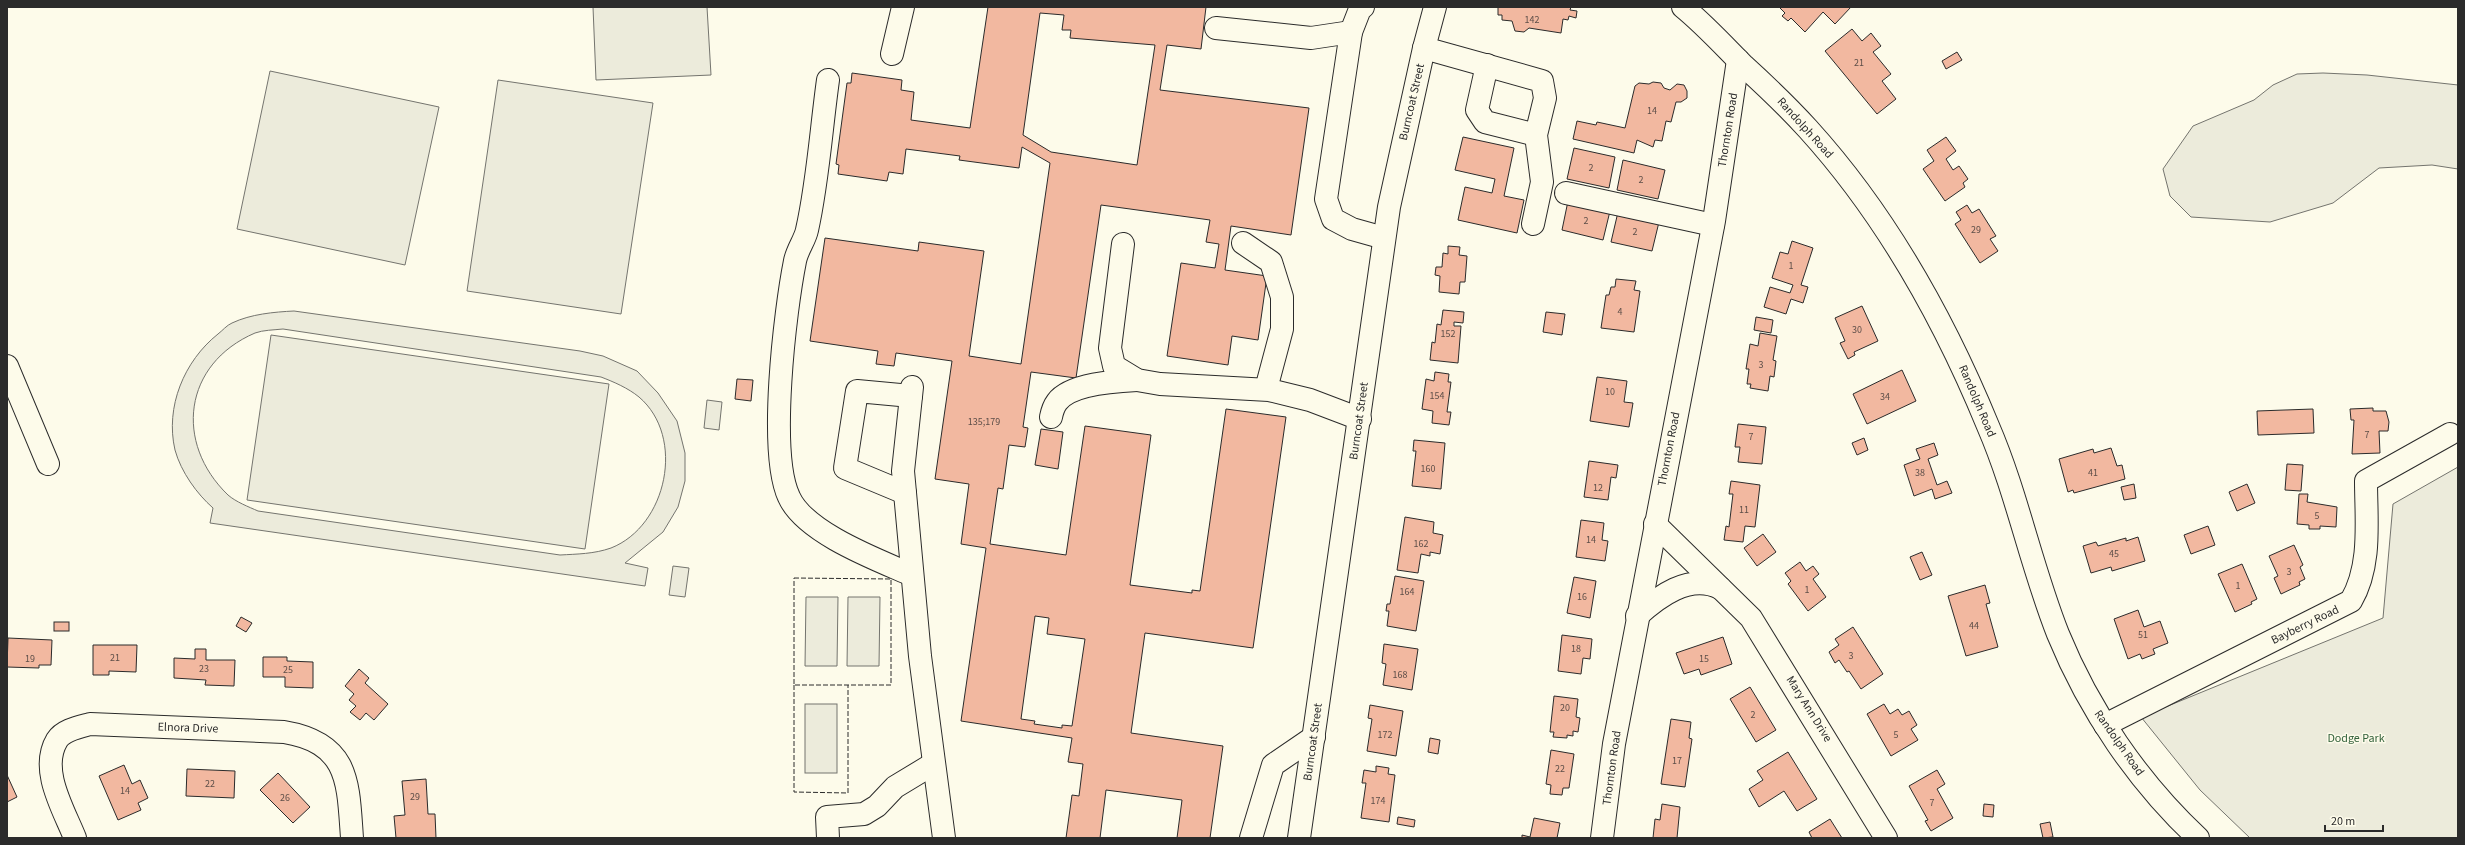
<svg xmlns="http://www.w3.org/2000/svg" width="2465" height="845" viewBox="0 0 2465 845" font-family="'Source Sans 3',sans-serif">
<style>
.green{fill:#ecebdb;stroke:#74746e;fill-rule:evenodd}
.building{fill:#f2b8a0;stroke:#2b2b2b;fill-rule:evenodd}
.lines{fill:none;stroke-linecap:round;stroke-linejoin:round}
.minor-casing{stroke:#2b2b2b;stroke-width:24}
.major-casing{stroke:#2b2b2b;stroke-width:24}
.minor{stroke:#fdfbea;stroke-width:22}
.major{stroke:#fdfbea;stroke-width:22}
.fence{stroke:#2b2b2b;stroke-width:1;stroke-dasharray:5 2;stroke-linecap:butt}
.labels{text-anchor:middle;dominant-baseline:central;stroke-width:3;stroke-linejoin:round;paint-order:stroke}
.number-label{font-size:10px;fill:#5d4e48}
.street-label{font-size:12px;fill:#2b2b2b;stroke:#fdfbea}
.park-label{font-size:12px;fill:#34623c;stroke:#fdfbea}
</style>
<rect width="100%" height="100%" fill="#fdfbea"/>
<!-- green -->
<g class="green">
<polygon points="593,7 707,7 711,75 596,80"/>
<polygon points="270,71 439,107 405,265 237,229"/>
<polygon points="2323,73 2367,75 2458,85 2458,169 2432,165 2379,168 2333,203 2270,222 2191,217 2170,196 2163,169 2193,126 2254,100 2273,85 2297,74"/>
<polygon points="498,80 653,103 621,314 467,291"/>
<path d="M 294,311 L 580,351 L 603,356 L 637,371 L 658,393 L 677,421 L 685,453 L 685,481 L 678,507 L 663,532 L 625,563 L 648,568 L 645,586 L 210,523 L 213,508 C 197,494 181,472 175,450 C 165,407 184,361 218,334 C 222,331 227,325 232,323 C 251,314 274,312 294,311 ZM 283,329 L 601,377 C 614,382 628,388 639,397 C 686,437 667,526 611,548 C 594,554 577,554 560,555 L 258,511 C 249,507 236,502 228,495 C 174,443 183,364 255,333 C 263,330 274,330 283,329 Z"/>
<polygon points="271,335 609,384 585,549 247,500"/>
<polygon points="707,400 722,402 719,430 704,428"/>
<polygon points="2458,467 2458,838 2250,838 2200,790 2141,717 2383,618 2393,504"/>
<polygon points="673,566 689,568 685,597 669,595"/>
<polygon points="806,597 838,597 837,666 805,666"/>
<polygon points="848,597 880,597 879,666 847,666"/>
<rect x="805" y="704" width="32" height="69"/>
</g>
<!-- building -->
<g class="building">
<path d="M 988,7 L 1206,7 L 1201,49 L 1167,45 L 1160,90 L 1309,108 L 1291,235 L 1231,226 L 1225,270 L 1267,276 L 1258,340 L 1232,336 L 1228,365 L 1167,356 L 1181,263 L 1215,268 L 1219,244 L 1206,242 L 1210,220 L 1101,205 L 1076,378 L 1031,372 L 1023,427 L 1028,428 L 1025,447 L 1009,445 L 1003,489 L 998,488 L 990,544 L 1066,555 L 1085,426 L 1151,435 L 1130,585 L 1192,593 L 1192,590 L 1200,591 L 1226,409 L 1286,417 L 1253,648 L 1145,633 L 1131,733 L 1223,746 L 1210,838 L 1177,838 L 1182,800 L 1106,790 L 1100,838 L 1066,838 L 1072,795 L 1079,796 L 1083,764 L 1068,762 L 1072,738 L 961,721 L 986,548 L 961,544 L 969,484 L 935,479 L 952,361 L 896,353 L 894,366 L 876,364 L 878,351 L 810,341 L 825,238 L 918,251 L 919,242 L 984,251 L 969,356 L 1021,364 L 1050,163 L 1022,147 L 1019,168 L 959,160 L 960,156 L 906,149 L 903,174 L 889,172 L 887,181 L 838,174 L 839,165 L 836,164 L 847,83 L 851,83 L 852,73 L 902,80 L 901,90 L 914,92 L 911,120 L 970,128 ZM 1040,13 L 1064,15 L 1062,30 L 1071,30 L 1070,38 L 1155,45 L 1137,165 L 1051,152 L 1023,135 ZM 1035,616 L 1049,618 L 1047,634 L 1085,639 L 1072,726 L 1062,725 L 1062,728 L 1034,724 L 1035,721 L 1021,719 Z"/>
<polygon points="1498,7 1571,7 1570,10 1577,11 1576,18 1569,16 1568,20 1563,19 1561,33 1529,28 1524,32 1515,31 1512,21 1502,20 1502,15 1498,15"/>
<polygon points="1779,7 1851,7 1835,24 1823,12 1805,32 1791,18 1788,21 1782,16 1785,13"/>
<polygon points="1852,29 1862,41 1871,33 1881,46 1873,52 1891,74 1882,81 1896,99 1877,114 1825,51"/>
<polygon points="1957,52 1962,60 1946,69 1942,61"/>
<polygon points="1653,82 1661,83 1664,88 1670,90 1677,84 1684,85 1687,91 1687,98 1681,102 1676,102 1671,122 1666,121 1662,141 1655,140 1653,147 1637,140 1634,153 1573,139 1577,121 1596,125 1597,122 1625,128 1635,86 1639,83 1649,84"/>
<polygon points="1463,137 1514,148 1504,196 1524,200 1517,233 1458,220 1465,187 1492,193 1495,179 1455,170"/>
<polygon points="1946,137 1956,151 1946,159 1953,170 1959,166 1968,179 1963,183 1965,187 1945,201 1923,169 1934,161 1927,150"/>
<polygon points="1574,148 1615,157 1609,188 1567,179"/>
<polygon points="1623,160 1665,170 1658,199 1617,190"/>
<polygon points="1568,201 1610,211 1603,240 1562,230"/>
<polygon points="1967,205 1972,213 1979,209 1996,236 1990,239 1998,251 1980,263 1955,224 1961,220 1956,212"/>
<polygon points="1618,212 1659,222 1652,251 1611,242"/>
<polygon points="1792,241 1813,248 1801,285 1808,287 1803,303 1791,299 1786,314 1764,307 1770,287 1790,293 1793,285 1772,278 1780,252 1788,254"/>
<polygon points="1448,246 1460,247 1459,255 1467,256 1465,282 1460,282 1459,294 1439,292 1440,276 1435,275 1436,267 1442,267 1443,253 1448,254"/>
<polygon points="1616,279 1636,281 1634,290 1640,291 1634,332 1601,328 1606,295 1609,295 1611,287 1615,287"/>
<polygon points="1862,306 1878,341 1854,352 1855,355 1848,359 1840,343 1845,341 1835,318"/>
<polygon points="1443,310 1464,312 1463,323 1454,322 1454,326 1461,326 1458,363 1430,360 1432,342 1435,343 1437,324 1441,325"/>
<polygon points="1546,312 1565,314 1562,335 1543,332"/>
<polygon points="1756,317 1773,320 1771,333 1754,330"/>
<polygon points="1760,333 1777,336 1773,360 1776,361 1774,377 1770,376 1768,391 1750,388 1751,384 1747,384 1749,369 1746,369 1750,344 1758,346"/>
<polygon points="1902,370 1916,401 1867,424 1853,394"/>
<polygon points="1435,372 1449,374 1448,382 1451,382 1447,412 1451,412 1449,425 1432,423 1433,411 1422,409 1426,379 1434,381"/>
<polygon points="1597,377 1627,381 1624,402 1633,403 1629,427 1590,421"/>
<polygon points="737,379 753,380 751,401 735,399"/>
<polygon points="2373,408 2373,411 2386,411 2389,422 2388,431 2379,431 2380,453 2352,454 2354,420 2351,420 2350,409"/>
<polygon points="2313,409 2314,433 2258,435 2257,411"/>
<polygon points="1738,424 1766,427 1762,464 1738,462 1740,447 1735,447"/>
<polygon points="1041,429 1063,432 1058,469 1035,465"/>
<polygon points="1864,438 1868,450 1857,455 1852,443"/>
<polygon points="1414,440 1445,443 1441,489 1412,486 1416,451 1413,451"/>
<polygon points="1934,443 1938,455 1928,459 1937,485 1947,481 1952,493 1935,499 1932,489 1914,496 1904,465 1920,459 1916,449"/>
<polygon points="2111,448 2117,466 2122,465 2125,479 2074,493 2073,490 2068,492 2059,459 2093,449 2094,453"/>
<polygon points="1589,461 1618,465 1616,478 1611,477 1608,500 1584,497"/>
<polygon points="2287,464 2303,465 2301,491 2285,490"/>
<polygon points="1731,481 1760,485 1755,527 1745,526 1743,542 1724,540 1726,526 1729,527 1733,494 1729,494"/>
<polygon points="2134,484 2136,498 2124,500 2121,487"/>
<polygon points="2247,484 2255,503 2237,511 2229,492"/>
<polygon points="2299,494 2308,494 2307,502 2337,507 2336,527 2320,526 2320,529 2309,529 2309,525 2297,524"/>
<polygon points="1405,517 1434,522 1433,533 1443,535 1440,554 1430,552 1430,556 1421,554 1418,573 1397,570"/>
<polygon points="1581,520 1604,523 1602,540 1608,541 1605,561 1576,557"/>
<polygon points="2208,526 2215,545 2191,554 2184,535"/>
<polygon points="1763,534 1776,552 1757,566 1744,548"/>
<polygon points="2138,537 2145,561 2112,571 2111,567 2091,573 2083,546 2096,542 2098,546 2126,538 2126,541"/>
<polygon points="2294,545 2303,565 2300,567 2305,579 2299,582 2300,585 2281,594 2274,578 2278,576 2269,556"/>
<polygon points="1922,552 1932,575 1920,580 1910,557"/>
<polygon points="1800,562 1806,571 1813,566 1819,574 1813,579 1826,597 1808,611 1788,584 1791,581 1785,573"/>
<polygon points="2242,564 2257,599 2251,602 2252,604 2235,612 2218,574"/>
<polygon points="1395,576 1424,581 1416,631 1387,626 1389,611 1386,611 1387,604 1390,604"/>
<polygon points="1574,577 1596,581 1590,618 1567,613"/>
<polygon points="1985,585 1990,603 1986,604 1998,647 1966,656 1948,596"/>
<polygon points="2138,610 2144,627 2160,621 2168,643 2153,649 2155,654 2142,659 2140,654 2128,659 2114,619"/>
<polygon points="241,617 252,623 246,632 236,626"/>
<rect x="54" y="622" width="15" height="9"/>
<polygon points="1853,627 1883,674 1861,689 1849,671 1847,672 1839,660 1835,663 1829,652 1839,645 1835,639"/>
<polygon points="1562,635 1592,639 1590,659 1583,658 1581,674 1558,671"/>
<polygon points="1723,637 1732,664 1701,675 1699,669 1684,674 1676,653"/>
<polygon points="8,638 52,640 51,665 39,665 39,668 7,667"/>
<polygon points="1384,644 1418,649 1412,690 1383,685 1386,664 1382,663"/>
<polygon points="93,645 137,645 136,672 109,671 109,675 93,675"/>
<polygon points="195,649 206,649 206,660 235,660 234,686 205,685 206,680 174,678 174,658 195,659"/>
<polygon points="263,657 287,657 287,661 313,662 313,688 285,687 285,677 263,677"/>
<polygon points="359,669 369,678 365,683 388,704 374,720 366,713 360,720 350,712 356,706 349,700 354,694 345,686"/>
<polygon points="1750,687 1776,730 1756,742 1730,699"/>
<polygon points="1554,696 1578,699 1576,717 1580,718 1578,732 1573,731 1573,736 1567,735 1567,738 1553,737 1554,732 1550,732"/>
<polygon points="1884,704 1890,714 1898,709 1902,715 1909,711 1917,725 1911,729 1918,740 1891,756 1867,714"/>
<polygon points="1370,705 1403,711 1396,756 1367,751 1372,719 1368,718"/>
<polygon points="1671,719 1691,722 1689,738 1692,739 1685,787 1661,784"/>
<polygon points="1430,738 1440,740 1438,754 1428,752"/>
<polygon points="1551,750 1574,754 1569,788 1563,788 1562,795 1550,794 1551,785 1546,784"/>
<polygon points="1788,752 1817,799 1797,811 1784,791 1759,807 1749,789 1763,780 1757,771"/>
<polygon points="124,765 132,784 140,780 148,798 138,803 141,810 118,820 99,776"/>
<polygon points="1376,766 1389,768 1388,774 1395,775 1389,822 1361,818 1366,783 1362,783 1364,770 1376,772"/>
<polygon points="187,769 235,771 234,798 186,796"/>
<polygon points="1937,770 1945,784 1937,789 1953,818 1931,831 1925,821 1928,820 1909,786"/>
<polygon points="278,773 310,807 293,823 260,790"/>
<polygon points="7,775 17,797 7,802"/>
<polygon points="426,779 428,814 435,814 436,838 396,838 394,816 405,815 402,781"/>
<polygon points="1662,804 1680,807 1677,838 1653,838 1655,819 1660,820"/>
<polygon points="1984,804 1994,805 1993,817 1983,816"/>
<polygon points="1398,817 1415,820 1414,827 1397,824"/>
<polygon points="1534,818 1560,823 1557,838 1522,838 1522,835 1530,837"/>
<polygon points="1830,819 1842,838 1812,838 1809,832"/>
<polygon points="2050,822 2053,837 2043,838 2040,824"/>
</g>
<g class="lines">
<!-- minor casing -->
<g class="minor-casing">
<g id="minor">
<polyline points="1363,7 1360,9 1351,32 1326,199 1333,219 1352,229 1384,238"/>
<path d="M 1683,7 C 1705,25 1724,46 1744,66 C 1766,86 1788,107 1808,129 C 1886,215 1944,319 1988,426 C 2017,493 2031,566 2058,634 C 2089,710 2138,782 2198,838"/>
<polyline points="1216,28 1311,38 1351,32"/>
<polyline points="1424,48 1542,81 1545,98 1536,135 1542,182 1533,224"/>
<polyline points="892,54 903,7"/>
<polyline points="1487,65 1477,110 1485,122 1536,135"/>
<path d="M 828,80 C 821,130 818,181 807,230 C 805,240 797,250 795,261 C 785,311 768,453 789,497 C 805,533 878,560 912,575"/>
<polyline points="1566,193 1713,225"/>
<polyline points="1243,243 1271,262 1282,297 1282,329 1266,389"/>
<polyline points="1123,244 1110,348 1114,366 1137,380 1160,384 1269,390 1310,400 1360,419"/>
<polyline points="7,366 48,464"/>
<polyline points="912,387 903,471 920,656 944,838"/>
<path d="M 1051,417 C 1052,412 1054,406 1057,402 C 1070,384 1116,381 1137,380"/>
<polyline points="905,493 845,468 857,391 911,396"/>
<polyline points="1655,524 1751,618 1886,838"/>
<path d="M 1637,616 C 1658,597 1689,573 1720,588"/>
<path d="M 2105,725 L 2351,601 C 2372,565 2366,520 2366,481 L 2450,434"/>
<path d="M 75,838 C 64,810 39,770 57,740 C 63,730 79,727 90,724 L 284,732 C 350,743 348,783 352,838"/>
<polyline points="828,838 827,817 864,814 877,806 895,787 933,764"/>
<polyline points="1251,838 1273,765 1314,737"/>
<polyline points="1602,838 1614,744 1714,221 1738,60"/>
</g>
</g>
<!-- major casing -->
<g class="major-casing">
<polyline id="major" points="1299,838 1389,207 1424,48 1435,7"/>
</g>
<!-- minor -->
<use href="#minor" class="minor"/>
<!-- major -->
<use href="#major" class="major"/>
<!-- fence -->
<g class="fence">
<polygon points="794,578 891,579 891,685 794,685"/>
<polyline points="794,685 794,792 848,793 848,685"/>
</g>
</g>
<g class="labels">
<!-- number labels -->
<g class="number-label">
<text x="1532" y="20">142</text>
<text x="1859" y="63">21</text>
<text x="1652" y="111">14</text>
<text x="1591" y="168">2</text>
<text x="1641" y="180">2</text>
<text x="1586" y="221">2</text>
<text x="1976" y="230">29</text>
<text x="1635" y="232">2</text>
<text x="1791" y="266">1</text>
<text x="1620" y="312">4</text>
<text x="1857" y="330">30</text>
<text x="1448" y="334">152</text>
<text x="1761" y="365">3</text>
<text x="1610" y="392">10</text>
<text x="1437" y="396">154</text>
<text x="1885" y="397">34</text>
<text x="984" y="422">135;179</text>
<text x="2367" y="435">7</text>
<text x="1751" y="437">7</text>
<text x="1428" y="469">160</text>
<text x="1920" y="473">38</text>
<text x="2093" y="473">41</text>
<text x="1598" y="488">12</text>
<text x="1744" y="510">11</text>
<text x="2317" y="516">5</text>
<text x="1591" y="540">14</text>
<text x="1421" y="544">162</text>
<text x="2114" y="554">45</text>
<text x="2289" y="572">3</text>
<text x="2238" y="586">1</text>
<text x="1807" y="590">1</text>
<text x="1407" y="592">164</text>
<text x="1582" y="597">16</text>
<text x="1974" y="626">44</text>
<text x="2143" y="635">51</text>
<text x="1576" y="649">18</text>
<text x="1851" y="656">3</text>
<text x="115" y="658">21</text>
<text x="30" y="659">19</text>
<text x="1704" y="659">15</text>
<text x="204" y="669">23</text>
<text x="288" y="670">25</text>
<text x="1400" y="675">168</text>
<text x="1565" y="708">20</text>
<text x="1753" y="715">2</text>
<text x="1385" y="735">172</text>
<text x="1896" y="735">5</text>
<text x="1677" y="761">17</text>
<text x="1560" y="769">22</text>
<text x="210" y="784">22</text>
<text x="125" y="791">14</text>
<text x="415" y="797">29</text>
<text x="285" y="798">26</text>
<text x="1378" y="801">174</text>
<text x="1932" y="803">7</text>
</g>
<!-- street labels -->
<g class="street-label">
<text transform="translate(1412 102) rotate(-77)">Burncoat Street</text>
<text transform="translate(1805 128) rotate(48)">Randolph Road</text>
<text transform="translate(1728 130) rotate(-81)">Thornton Road</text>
<text transform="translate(1977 401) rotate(67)">Randolph Road</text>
<text transform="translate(1359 421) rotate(-82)">Burncoat Street</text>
<text transform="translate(1669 449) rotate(-79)">Thornton Road</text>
<text transform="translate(2305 625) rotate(-26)">Bayberry Road</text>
<text transform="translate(1809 709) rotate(58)">Mary Ann Drive</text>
<text transform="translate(188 728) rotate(2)">Elnora Drive</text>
<text transform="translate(1313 742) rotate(-82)">Burncoat Street</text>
<text transform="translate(2119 743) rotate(55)">Randolph Road</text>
<text transform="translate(1612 768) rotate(-82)">Thornton Road</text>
</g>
<!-- park labels -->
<g class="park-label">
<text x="2356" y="738">Dodge Park</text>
</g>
</g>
<!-- border -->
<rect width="2465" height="845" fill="none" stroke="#2b2b2b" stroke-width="16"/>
<!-- scale -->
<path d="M2325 825v6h58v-6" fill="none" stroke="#2b2b2b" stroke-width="2"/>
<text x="2331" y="825" font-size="12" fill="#2b2b2b" stroke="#fdfbea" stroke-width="3" paint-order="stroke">20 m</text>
</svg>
